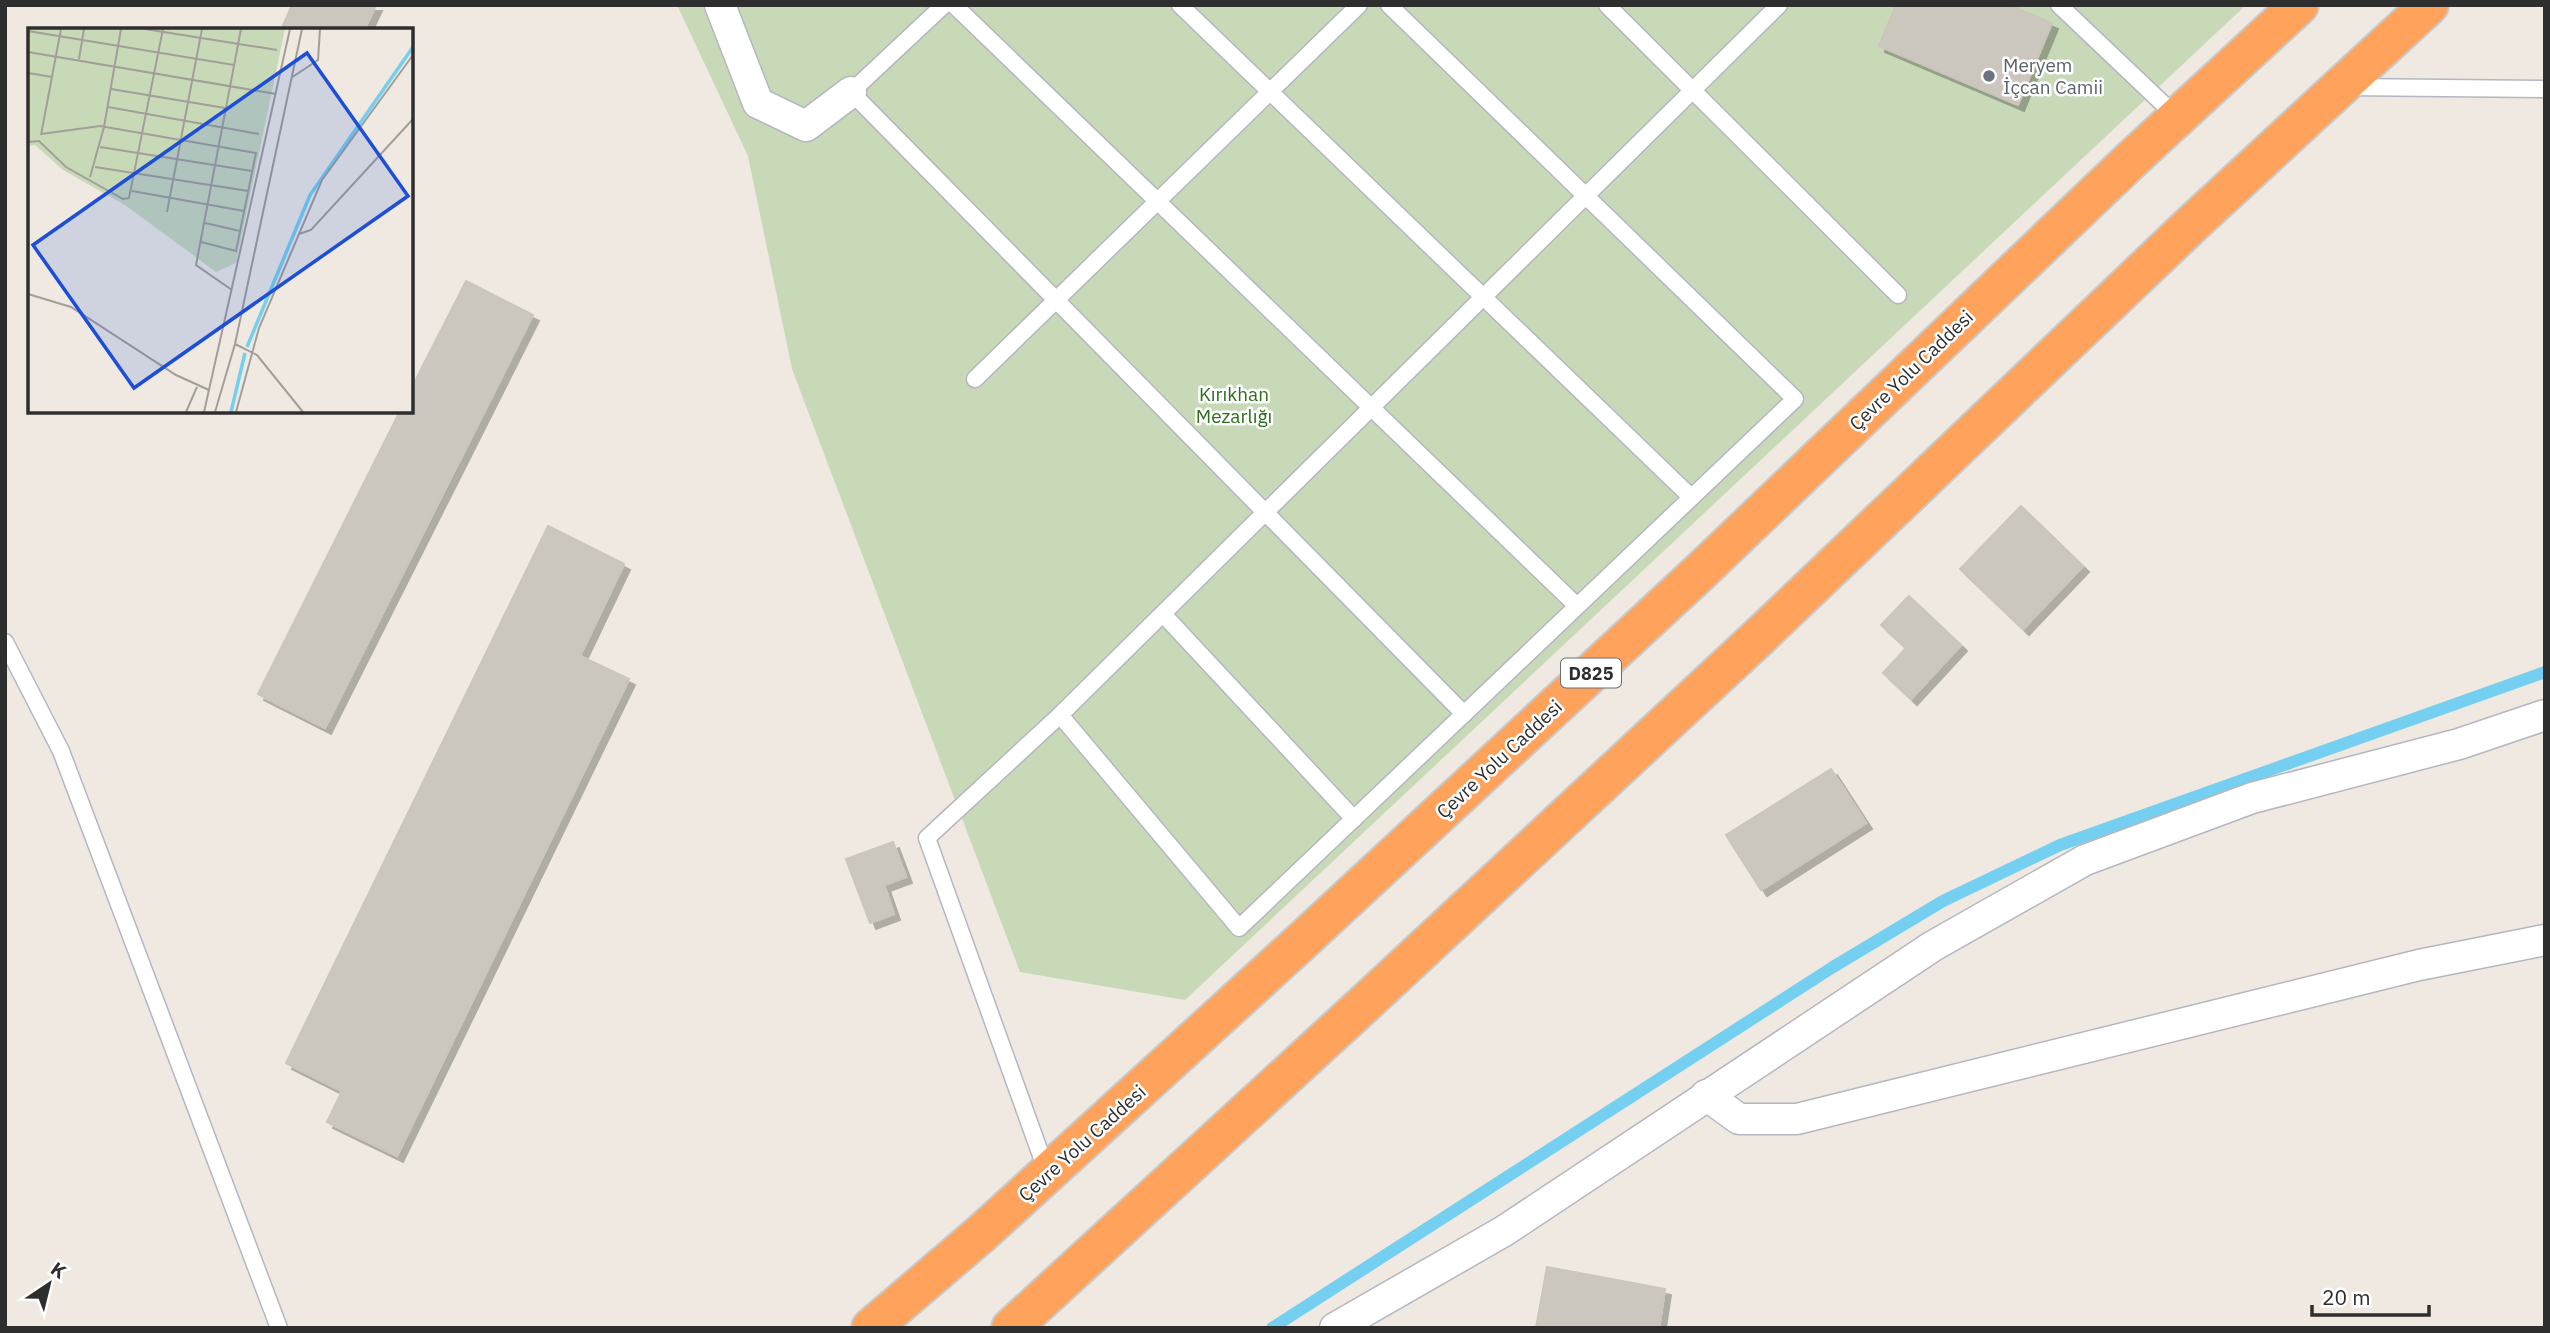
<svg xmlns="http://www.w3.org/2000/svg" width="2550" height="1333" viewBox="0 0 2550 1333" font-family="'IBM Plex Sans',sans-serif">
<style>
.cemetery{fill:#c8d9b8}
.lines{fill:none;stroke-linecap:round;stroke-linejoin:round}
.stream{stroke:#75cff0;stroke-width:12}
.building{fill:#cbc7bf;stroke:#cbc5ba;stroke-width:2;filter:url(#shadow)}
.lane-casing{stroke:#b4b7c1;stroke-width:19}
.street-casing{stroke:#b4b7c1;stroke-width:33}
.highway-casing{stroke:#c9c9c9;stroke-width:42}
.lane{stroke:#fff;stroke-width:16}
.street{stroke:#fff;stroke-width:30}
.highway{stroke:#ffa35c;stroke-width:38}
.worship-dot{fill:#6b7280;stroke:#fff;stroke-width:2.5}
.labels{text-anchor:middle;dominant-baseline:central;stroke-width:5;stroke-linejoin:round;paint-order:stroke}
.shield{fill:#fff;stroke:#6d6d6d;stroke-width:2}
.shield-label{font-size:18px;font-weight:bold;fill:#2e2e2e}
.worship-label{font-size:19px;fill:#5b616d;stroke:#fff;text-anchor:start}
.street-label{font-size:19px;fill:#2e2e2e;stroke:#fff}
.park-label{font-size:19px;fill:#2c6e1b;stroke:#fff}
.inset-river{fill:none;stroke:#75cff0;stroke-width:3.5}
.inset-road{fill:none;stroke:#a29e99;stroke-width:2}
.view{fill:#1d4ed8;fill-opacity:0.15;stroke:#1d4ed8;stroke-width:3.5}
.inset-edge{fill:none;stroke:#2e2e2e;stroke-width:3.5}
</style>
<defs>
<filter id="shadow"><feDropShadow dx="6" dy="6" stdDeviation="0" flood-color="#0004"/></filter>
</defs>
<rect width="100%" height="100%" fill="#efe9e1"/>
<!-- cemetery -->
<polygon class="cemetery" points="677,5 2246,5 1185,1000 1020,972 792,369 748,156"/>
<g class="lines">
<!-- stream -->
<polyline class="stream" points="1272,1328 1833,967 1943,901 2060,845 2545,672"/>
</g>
<!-- building -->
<g class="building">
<polygon points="292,5 376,5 364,30 281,30"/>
<polygon points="1896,5 2009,5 2052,23 2018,105 1879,46"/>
<polygon points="466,281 533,315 325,728 258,694 400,411 411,411 411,389"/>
<polygon points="2021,506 2083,566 2023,629 1960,569"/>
<polygon points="548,526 624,564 580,656 629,679 397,1156 327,1122 342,1091 286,1063"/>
<polygon points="1909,596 1961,645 1911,699 1883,673 1906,648 1881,625"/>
<polygon points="1831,769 1866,823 1761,890 1726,835"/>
<polygon points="893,842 906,877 884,885 894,914 870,923 846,859"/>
<polygon points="1547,1267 1665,1289 1659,1328 1536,1328"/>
</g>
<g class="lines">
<!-- lane casing -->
<g class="lane-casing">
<g id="lane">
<polyline points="944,5 851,92 1464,714"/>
<polyline points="954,5 1577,606"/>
<polyline points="1180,5 1691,497"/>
<polyline points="1607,5 1898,295"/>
<polyline points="2059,5 2177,117"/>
<polyline points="2347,87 2545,89"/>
<polyline points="975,379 1359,5"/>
<polyline points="1163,614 1354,819"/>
<polyline points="5,642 61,751 279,1328"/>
<polyline points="1060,715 1239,928 1795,399 1389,5"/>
<polyline points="1047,1172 927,838 1060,715 1779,5"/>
</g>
</g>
<!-- street casing -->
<g class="street-casing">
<g id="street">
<polyline points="720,5 758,103 806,126 851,92"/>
<polyline points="1706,1095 1739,1119 1797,1119 2419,965 2545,940"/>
<polyline points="1335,1328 1504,1231 1933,946 2085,860 2252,798 2459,744 2545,715"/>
</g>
</g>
<!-- highway casing -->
<g class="highway-casing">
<g id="highway">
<polyline points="871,1328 982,1233 1301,942 1700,572 2131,160 2299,5"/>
<polyline points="1011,1328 1361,1007 1760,636 2192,224 2429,5"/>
</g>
</g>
<!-- lane -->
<use href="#lane" class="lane"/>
<!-- street -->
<use href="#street" class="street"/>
<!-- highway -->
<use href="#highway" class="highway"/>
</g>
<!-- markers -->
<circle class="worship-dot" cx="1989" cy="76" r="7"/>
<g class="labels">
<!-- shield labels -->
<rect class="shield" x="1561" y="658.5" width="60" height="29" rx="5"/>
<g class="shield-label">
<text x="1591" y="673">D825</text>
</g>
<!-- worship labels -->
<g class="worship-label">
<text x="2003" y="65">Meryem<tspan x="2003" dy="22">İçcan Camii</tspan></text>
</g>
<!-- street labels -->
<g class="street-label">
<text transform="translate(1911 370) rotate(-44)">Çevre Yolu Caddesi</text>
<text transform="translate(1499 759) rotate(-43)">Çevre Yolu Caddesi</text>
<text transform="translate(1082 1143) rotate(-42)">Çevre Yolu Caddesi</text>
</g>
<!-- park labels -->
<g class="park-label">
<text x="1234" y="394">Kırıkhan<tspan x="1234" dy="22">Mezarlığı</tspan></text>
</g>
</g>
<!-- overview -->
<g transform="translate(28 28)">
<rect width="385" height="385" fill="#efe9e1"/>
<path d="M 0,1 L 257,1 L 208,235 L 188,244 L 97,177 L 35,142 L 7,117 L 0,118 Z" fill="#c8d9b8"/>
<path class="inset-river" d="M 219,319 L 282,167 L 385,19M 203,384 L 217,325"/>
<path class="inset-road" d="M 117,1 L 249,22M 0,3 L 206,37M 0,24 L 248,66M 51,31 L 56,1M 0,45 L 24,49M 263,50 L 290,32 L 292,1M 83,61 L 197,80M 80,79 L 231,106M 13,106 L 72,98 L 228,125 L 208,223 L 173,214M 13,107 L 33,1M 0,114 L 11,113 L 38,139 L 95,171 L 101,170 L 135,1M 72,119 L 224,143M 67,139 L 220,163M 62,149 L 76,99 L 93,1M 104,163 L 216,183M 139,184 L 174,1M 177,195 L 212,203M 271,206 L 283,202 L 385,91M 204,262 L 168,237 L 213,1M 0,266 L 43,279 L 148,347 L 181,362M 207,316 L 229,327 L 275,384M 158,384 L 169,359M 176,384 L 262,1M 187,384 L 207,316 L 274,1M 208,384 L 231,300 L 294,152 L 385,27"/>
<path class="view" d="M 279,25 L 380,168 L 106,360 L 5,217 Z"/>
<rect width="385" height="385" class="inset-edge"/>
</g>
<!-- border -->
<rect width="2550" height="1333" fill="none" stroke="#2e2e2e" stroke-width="14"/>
<!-- north arrow -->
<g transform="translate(49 1284) rotate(35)" stroke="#ffffff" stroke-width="5" paint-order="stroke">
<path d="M0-5L12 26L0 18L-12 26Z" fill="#2e2e2e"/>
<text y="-10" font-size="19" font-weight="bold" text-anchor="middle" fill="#2e2e2e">K</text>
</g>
<!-- scale -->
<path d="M2312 1305v10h117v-10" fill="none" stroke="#2e2e2e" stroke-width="3.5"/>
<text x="2322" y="1305" font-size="21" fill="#2e2e2e" stroke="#ffffff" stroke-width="5" paint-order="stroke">20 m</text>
</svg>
